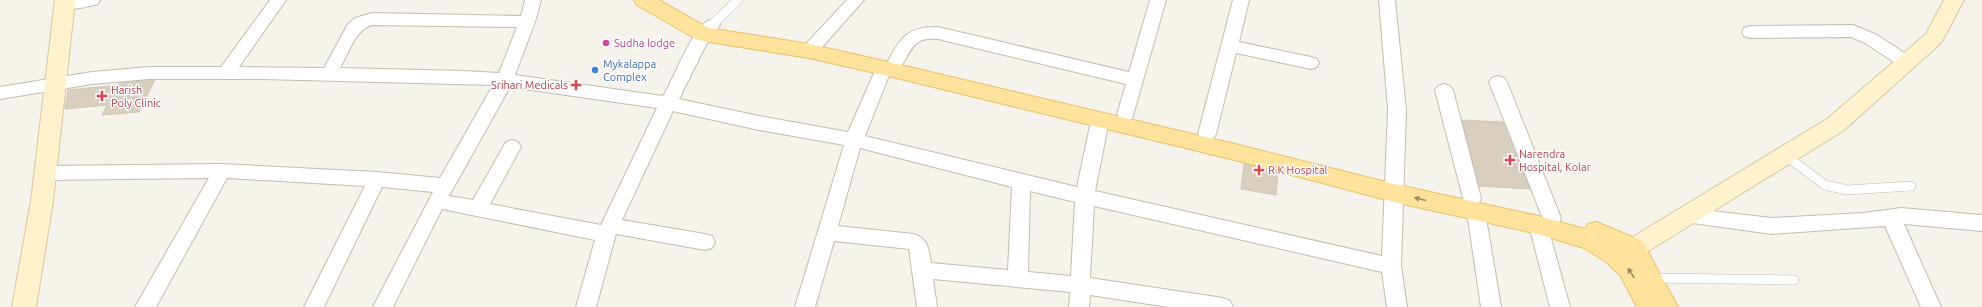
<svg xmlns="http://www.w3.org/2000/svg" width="1982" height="307" viewBox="0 0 1982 307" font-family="Ubuntu,sans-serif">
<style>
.building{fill:#d8cfc1;stroke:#d3c7b4}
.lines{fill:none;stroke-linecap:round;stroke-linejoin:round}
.lane-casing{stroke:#c2bbae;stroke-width:10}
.street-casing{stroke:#c2bbae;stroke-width:2}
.secondary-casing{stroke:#d6c79b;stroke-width:2}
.primary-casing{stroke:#e6c16a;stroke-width:2}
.lane{stroke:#fff;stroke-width:9}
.street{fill:#fff;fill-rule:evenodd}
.secondary{fill:#fff3cd;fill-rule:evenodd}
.primary{fill:#ffe39c;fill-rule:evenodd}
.oneway{fill:#9c8c66}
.hotel-dot{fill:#d1479c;stroke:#fff;stroke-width:1.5}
.shop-dot{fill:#3f7fe0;stroke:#fff;stroke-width:1.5}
.health-dot{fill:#e0444e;stroke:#fff;stroke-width:1.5}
.labels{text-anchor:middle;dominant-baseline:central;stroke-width:3;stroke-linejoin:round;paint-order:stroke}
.hotel-label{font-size:11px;fill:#b23c85;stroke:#fff;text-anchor:start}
.shop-label{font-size:11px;fill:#366cbe;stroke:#fff;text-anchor:start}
.health-label{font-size:11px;fill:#be3a42;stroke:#fff;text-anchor:start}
</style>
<rect width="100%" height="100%" fill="#f6f3ec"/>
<!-- building -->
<g class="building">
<polygon points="155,80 139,112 102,115 107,105 65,109 68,90 118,85 119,83"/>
<polygon points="1462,120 1503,122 1530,189 1479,186"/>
<polygon points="1244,164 1278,173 1276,195 1241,189"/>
</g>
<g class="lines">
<!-- lane casing -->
<g class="lane-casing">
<g id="lane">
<polyline points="712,25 738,0"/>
<polyline points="1785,155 1825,185 1847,190 1911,186"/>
<polyline points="1652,278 1794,280"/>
</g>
</g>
<!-- street casing -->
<g class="street-casing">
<g id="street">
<path d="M 59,0 L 100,0 L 98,4 C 86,7 71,11 59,8 L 57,4 Z"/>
<path d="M 270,0 L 286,0 L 239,67 L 324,68 L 348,24 L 355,18 L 372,13 L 521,16 L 525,0 L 541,0 L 535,22 L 515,75 L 663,96 C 675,77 689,35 706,22 C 710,19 713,20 718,21 L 720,25 L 706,45 L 679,99 L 759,116 L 848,132 L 878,64 L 884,62 L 889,63 L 888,61 C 901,37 908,26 938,27 L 1129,72 L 1150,0 L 1166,0 L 1132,119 L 1126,120 L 1120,119 L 1117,114 L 1126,84 L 938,39 C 914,37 913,47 902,65 L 896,67 L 891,65 L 892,68 L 865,136 L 1077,187 L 1091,121 L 1094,116 L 1100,114 L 1106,116 L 1109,121 L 1095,191 L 1382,256 L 1388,110 L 1379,0 L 1395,0 L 1406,110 L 1401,266 L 1407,307 L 1387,307 L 1382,272 L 1094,206 L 1090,278 L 1223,298 L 1230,301 L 1233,307 L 1168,307 L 1090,295 L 1089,307 L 1069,307 L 1070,292 L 933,279 L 937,307 L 917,307 L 909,249 L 834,241 L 815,307 L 795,307 L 844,145 L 759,130 L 673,111 L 622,220 L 705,234 L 712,236 L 715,242 L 712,248 L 705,250 L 616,234 L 596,307 L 576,307 L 595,240 L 442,209 L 393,307 L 373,307 L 433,192 L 382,187 L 324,307 L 304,307 L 365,186 L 227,178 L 156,307 L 135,307 L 209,178 L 45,180 L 39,178 L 36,173 L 39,168 L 45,166 L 222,164 L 377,172 L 440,178 L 493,85 L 262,79 L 149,79 L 92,84 L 0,99 L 0,87 L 92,72 L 149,67 L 221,67 ZM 372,25 L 517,27 L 499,73 L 464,71 L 340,68 C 348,54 356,29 372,25 ZM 510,87 L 657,108 L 601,225 L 490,204 L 521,147 L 518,142 L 512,140 L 506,142 L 473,200 L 449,196 ZM 860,148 L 1012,187 L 1008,270 L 931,263 C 929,249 928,239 914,234 L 838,226 ZM 1030,191 L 1075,202 L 1071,276 L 1028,272 Z"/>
<polygon points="847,0 864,0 815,55 809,57 803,55 801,51 803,47"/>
<polygon points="1233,0 1249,0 1239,42 1311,57 1317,59 1319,63 1317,67 1311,69 1236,53 1216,134 1213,139 1207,141 1201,139 1198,134"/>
<polygon points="1853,25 1877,35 1912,58 1914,62 1912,66 1906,68 1900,66 1865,43 1851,37 1750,38 1744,36 1742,32 1744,28 1750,26"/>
<polygon points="1498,76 1504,78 1507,82 1561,218 1559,223 1552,226 1547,224 1570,307 1550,307 1529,225 1531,220 1538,217 1543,219 1489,82 1492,78"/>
<polygon points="1444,84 1450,86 1453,90 1481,198 1479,203 1472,205 1465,203 1463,198 1435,90 1438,86"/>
<polygon points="1476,204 1483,207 1485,212 1501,307 1481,307 1467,212 1469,207"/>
<polygon points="1685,208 1772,218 1863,213 1901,208 1982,215 1982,231 1904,224 1941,307 1921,307 1885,226 1772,234 1678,221 1676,216 1678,211"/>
</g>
</g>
<!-- secondary casing -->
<g class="secondary-casing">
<g id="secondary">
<polygon points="55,0 75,0 53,201 36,307 12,307 31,201"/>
<polygon points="1944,0 1964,0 1941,43 1843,131 1642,255 1634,258 1626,255 1622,248 1626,241 1827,119 1926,34"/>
</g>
</g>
<!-- primary casing -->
<g class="primary-casing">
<polygon id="primary" points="634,0 659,0 708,28 809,44 884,61 1239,145 1394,184 1538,216 1585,229 1588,224 1596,222 1642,241 1678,307 1637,307 1620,275 1605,261 1584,248 1538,234 1394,202 1239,161 884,75 809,58 703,41 696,39 637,5"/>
</g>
<!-- lane -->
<use href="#lane" class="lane"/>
<!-- street -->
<use href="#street" class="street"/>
<!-- secondary -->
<use href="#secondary" class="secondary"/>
<!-- primary -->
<use href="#primary" class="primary"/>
</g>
<!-- one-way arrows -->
<defs><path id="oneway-solid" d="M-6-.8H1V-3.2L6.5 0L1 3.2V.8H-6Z"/></defs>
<g class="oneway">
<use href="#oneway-solid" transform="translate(1420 199) rotate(-167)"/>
<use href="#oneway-solid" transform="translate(1631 273) rotate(-123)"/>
</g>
<!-- markers -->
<circle class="hotel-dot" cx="606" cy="43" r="4"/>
<circle class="shop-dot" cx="595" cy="70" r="4"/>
<g class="health-dot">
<path d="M574 79h4v4h4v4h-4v4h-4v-4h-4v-4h4z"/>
<path d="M100 90h4v4h4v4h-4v4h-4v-4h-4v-4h4z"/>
<path d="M1508 154h4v4h4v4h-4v4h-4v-4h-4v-4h4z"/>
<path d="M1257 164h4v4h4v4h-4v4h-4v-4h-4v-4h4z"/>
</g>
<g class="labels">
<!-- hotel labels -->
<g class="hotel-label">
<text x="614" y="43">Sudha lodge</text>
</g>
<!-- shop labels -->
<g class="shop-label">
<text x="603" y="64">Mykalappa<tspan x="603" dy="13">Complex</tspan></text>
</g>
<!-- health labels -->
<g class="health-label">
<text x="568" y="85" text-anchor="end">Srihari Medicals</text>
<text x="111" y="90">Harish<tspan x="111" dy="13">Poly Clinic</tspan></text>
<text x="1519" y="154">Narendra<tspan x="1519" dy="13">Hospital, Kolar</tspan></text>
<text x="1268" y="170">R K Hospital</text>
</g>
</g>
</svg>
